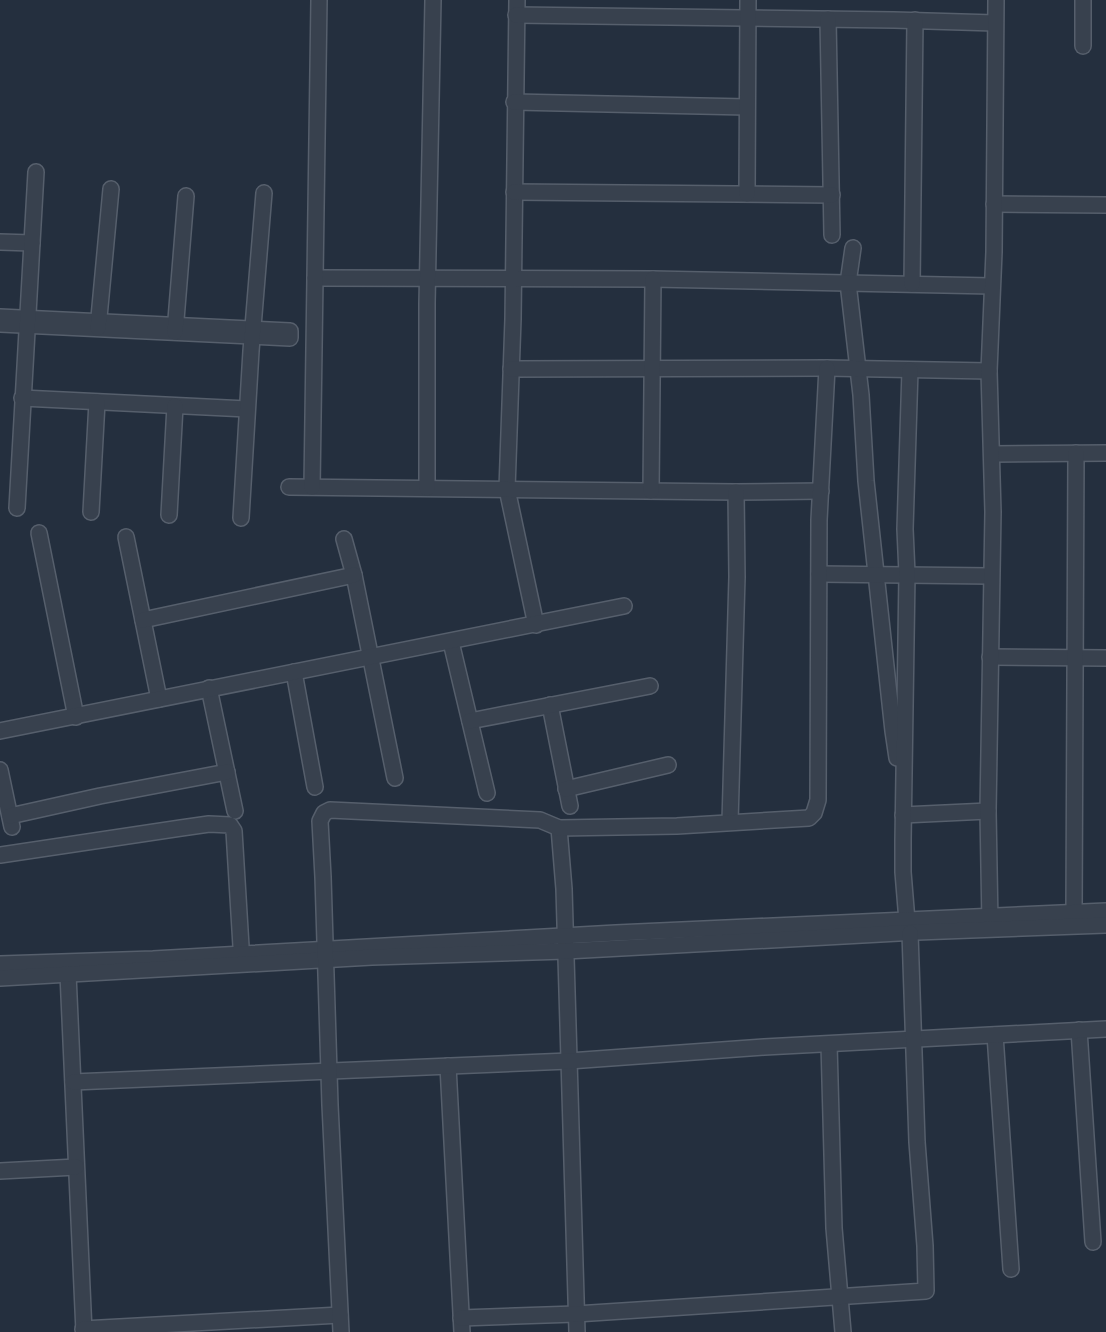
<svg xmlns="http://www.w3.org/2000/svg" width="1106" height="1332" viewBox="0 0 1106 1332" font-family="Commissioner,sans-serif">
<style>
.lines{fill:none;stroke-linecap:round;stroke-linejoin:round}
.minor-casing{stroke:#565f6c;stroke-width:18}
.minor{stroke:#38414e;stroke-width:15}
</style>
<rect width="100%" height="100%" fill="#242f3e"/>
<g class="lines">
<!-- minor casing -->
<g class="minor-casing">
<g id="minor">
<polyline points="517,0 513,319 507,489 536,625"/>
<polyline points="516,15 894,20 995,23"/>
<polyline points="828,19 832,235"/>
<polyline points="1083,46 1083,0"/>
<polyline points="514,102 747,107"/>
<polyline points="514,192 832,195"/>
<polyline points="747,194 748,0"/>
<polyline points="994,204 1106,205"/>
<polyline points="0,242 32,243"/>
<polyline points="853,248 848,283 861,395 866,481 893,731 897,758"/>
<polyline points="315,278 653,279 992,286"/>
<polyline points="912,284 915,20"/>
<polyline points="0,317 290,331 290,338 0,324"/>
<polyline points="98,328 111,189"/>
<polyline points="175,332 186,196"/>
<polyline points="511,369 827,368 989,371"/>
<polyline points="22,398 247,409"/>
<polyline points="993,454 1106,453"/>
<polyline points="289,487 736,492 821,491"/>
<polyline points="312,487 319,0"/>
<polyline points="427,488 427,303 433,0"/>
<polyline points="651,491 653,279"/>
<polyline points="17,508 36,172"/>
<polyline points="91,512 97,402"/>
<polyline points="169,515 175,406"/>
<polyline points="241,518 251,351 264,193"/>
<polyline points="39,533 76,717"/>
<polyline points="126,537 159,699"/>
<polyline points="344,539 354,575 395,778"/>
<polyline points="819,574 991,576"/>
<polyline points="143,620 354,575"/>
<polyline points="451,642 487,793"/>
<polyline points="990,657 1106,658"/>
<polyline points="294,672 315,787"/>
<polyline points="209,688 235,811"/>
<polyline points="550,705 570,806"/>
<polyline points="470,721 650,686"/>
<polyline points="0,731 624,606"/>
<polyline points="0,770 12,827"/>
<polyline points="566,789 668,765"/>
<polyline points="903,815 988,811"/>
<polyline points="10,816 100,796 227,772"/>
<polyline points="730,822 737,577 736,492"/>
<polyline points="559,828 564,889 577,1332"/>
<polyline points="0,855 181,828 209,824 230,825 234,831 242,963"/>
<polyline points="1074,912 1076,453"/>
<polyline points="907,921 903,872 903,840 907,574 905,529 910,370"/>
<polyline points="990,924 988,811 993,512 989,371 994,252 996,0"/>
<polyline points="0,964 153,959 616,933 1106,911"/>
<polyline points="68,974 84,1332"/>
<polyline points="0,978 372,957 566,951 917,932 1106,925"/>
<polyline points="1079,1030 1093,1242"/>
<polyline points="995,1035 1011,1269"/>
<polyline points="829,1044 834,1228 843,1332"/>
<polyline points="448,1066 462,1332"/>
<polyline points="73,1082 569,1061 764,1047 1106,1029"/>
<polyline points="0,1171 76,1167"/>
<polyline points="461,1318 576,1314 926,1291 925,1246 917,1142 910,933"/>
<polyline points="83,1329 340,1315"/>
<polyline points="341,1332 330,1105 323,877 320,821 324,813 330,810 540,820 559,828 677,826 809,818 814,813 818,800 819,520 827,368"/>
</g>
</g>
<!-- minor -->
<use href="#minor" class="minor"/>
</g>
</svg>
